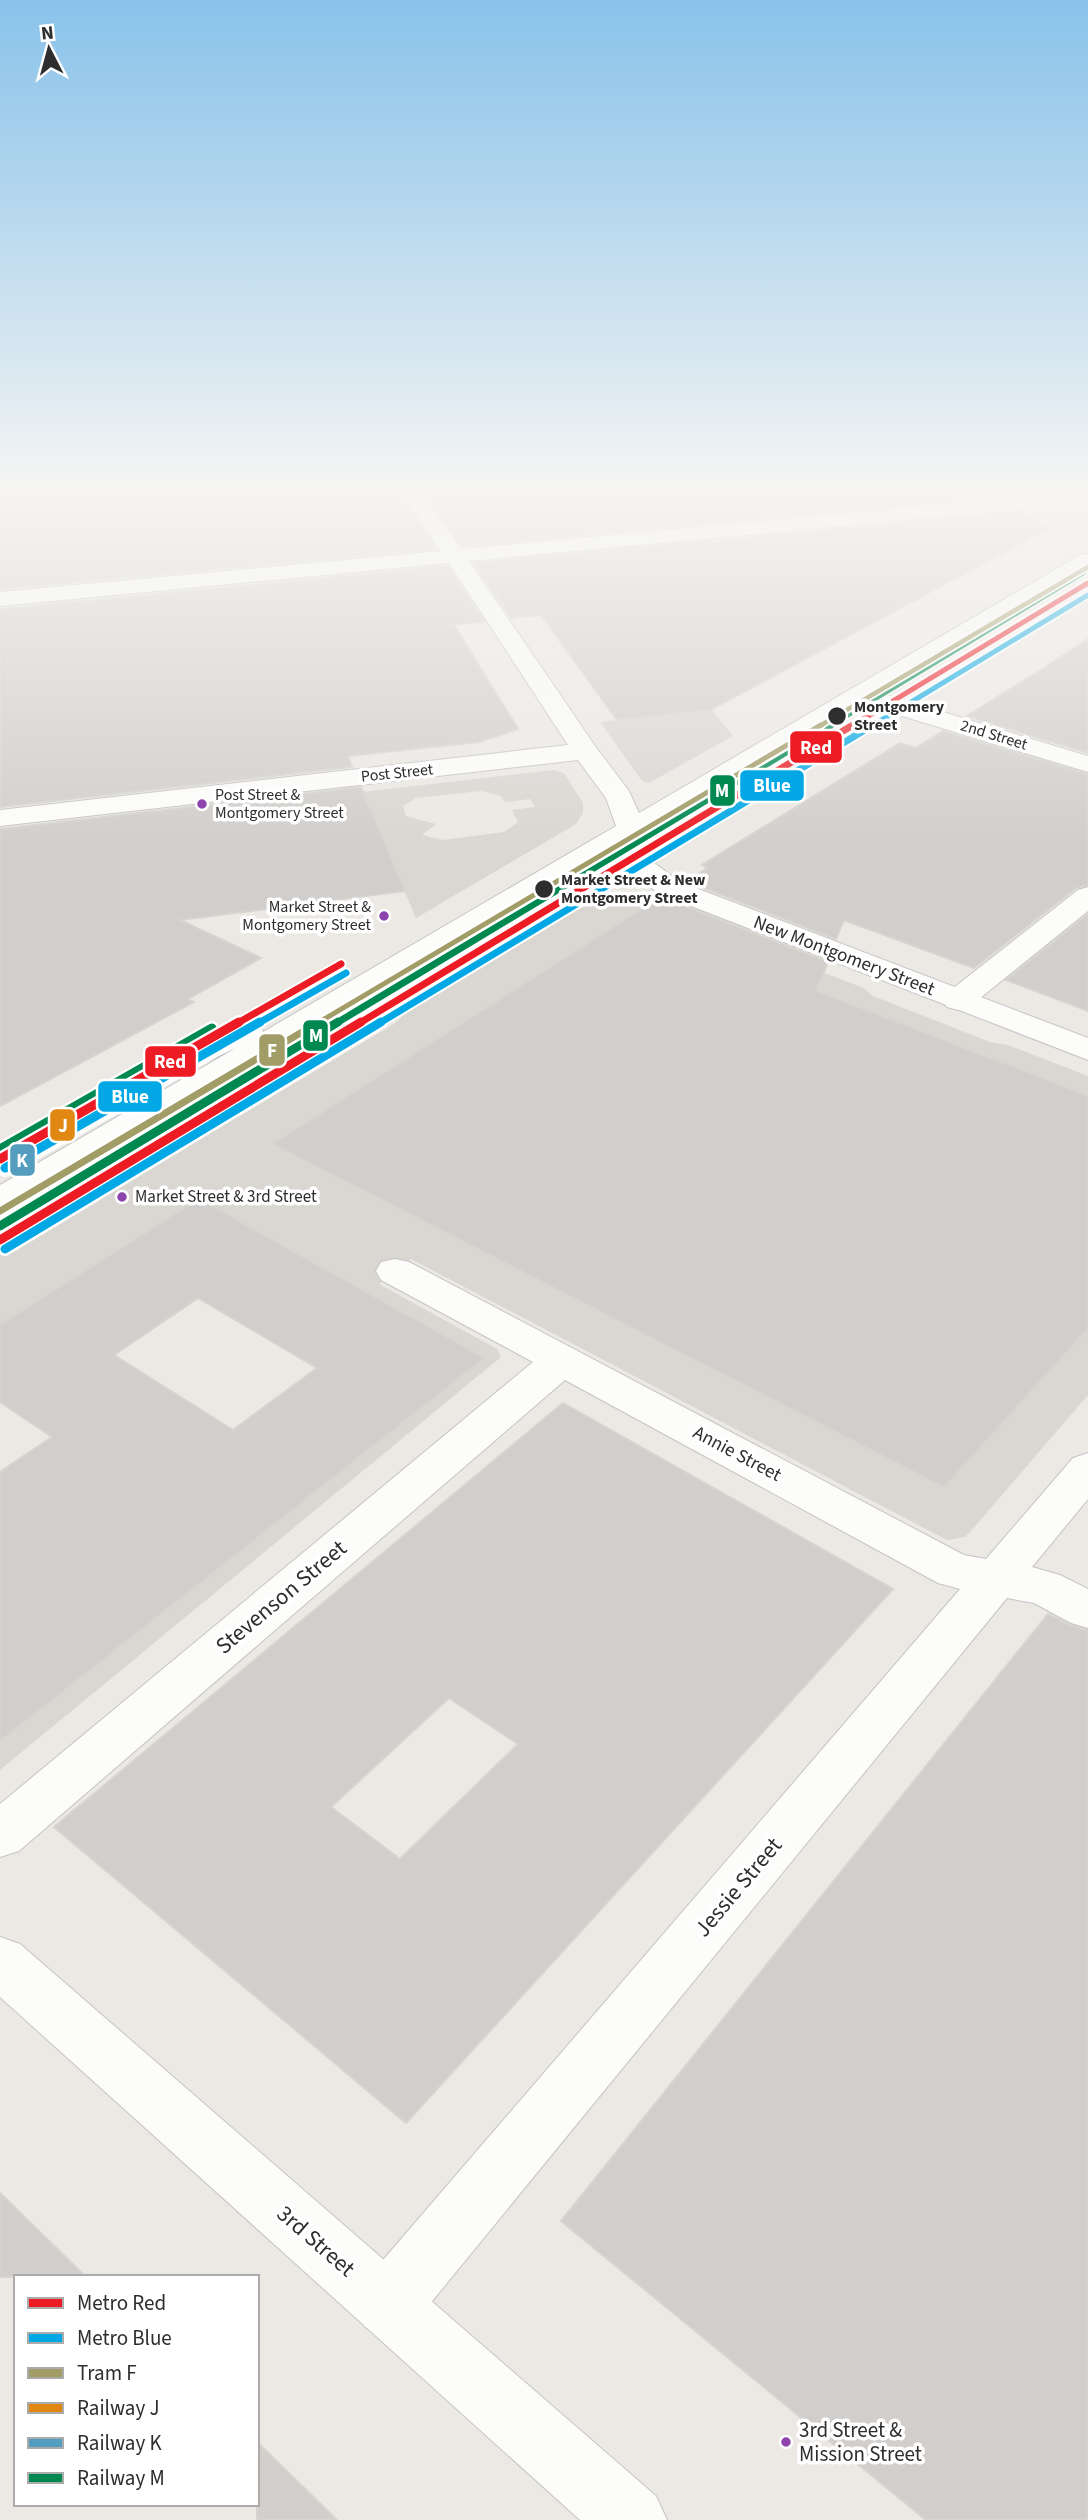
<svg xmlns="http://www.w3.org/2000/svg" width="1088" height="2520" viewBox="0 0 1088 2520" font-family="'Source Sans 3',sans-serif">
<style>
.plaza{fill:#dad6d2;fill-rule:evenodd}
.building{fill:#d1cecb;stroke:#d7d4d0;stroke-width:2;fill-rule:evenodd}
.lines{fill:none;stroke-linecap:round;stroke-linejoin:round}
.street-casing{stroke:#c5c4c5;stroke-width:2}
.secondary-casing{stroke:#c5c4c5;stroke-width:2}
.street{fill:#fcfcfb;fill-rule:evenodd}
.secondary{fill:#fcfcfb;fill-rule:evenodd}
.rail-1-far2-casing{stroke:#fff;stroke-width:9}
.rail-1-far1-casing{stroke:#fff;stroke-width:11}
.rail-1-casing{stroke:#fff;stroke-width:14}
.rail-2-far2-casing{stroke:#fff;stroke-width:9}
.rail-2-far1-casing{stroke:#fff;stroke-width:11}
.rail-2-casing{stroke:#fff;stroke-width:14}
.rail-3-far2-casing{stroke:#fff;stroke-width:9}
.rail-3-far1-casing{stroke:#fff;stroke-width:11}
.rail-3-casing{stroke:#fff;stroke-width:14}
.rail-1-far2{stroke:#e18813;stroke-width:5}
.rail-1-far1{stroke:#e18813;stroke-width:7}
.rail-1{stroke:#e18813;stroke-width:9}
.rail-2-far2{stroke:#549dbf;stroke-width:5}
.rail-2-far1{stroke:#549dbf;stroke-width:7}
.rail-2{stroke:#549dbf;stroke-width:9}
.rail-3-far2{stroke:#008851;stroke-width:5}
.rail-3-far1{stroke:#008851;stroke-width:7}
.rail-3{stroke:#008851;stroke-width:9}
.tram-1-far2-casing{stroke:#fff;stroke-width:8}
.tram-1-far1-casing{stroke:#fff;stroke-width:10}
.tram-1-casing{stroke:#fff;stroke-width:12}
.tram-1-far2{stroke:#a29c66;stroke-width:4.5}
.tram-1-far1{stroke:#a29c66;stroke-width:5}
.tram-1{stroke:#a29c66;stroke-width:7}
.metro-1-far2-casing{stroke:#fff;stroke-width:9}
.metro-1-far1-casing{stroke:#fff;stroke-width:11}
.metro-1-casing{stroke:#fff;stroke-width:14}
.metro-2-far2-casing{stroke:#fff;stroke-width:9}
.metro-2-far1-casing{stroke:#fff;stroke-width:11}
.metro-2-casing{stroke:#fff;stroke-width:14}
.metro-1-far2{stroke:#ed1c24;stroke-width:5}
.metro-1-far1{stroke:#ed1c24;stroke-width:7}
.metro-1{stroke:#ed1c24;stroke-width:9}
.metro-2-far2{stroke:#02a8e5;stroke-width:5}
.metro-2-far1{stroke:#02a8e5;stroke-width:7}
.metro-2{stroke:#02a8e5;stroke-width:9}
.stop-dot{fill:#2e2e2e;stroke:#fff;stroke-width:2.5}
.bus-dot{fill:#8e44ad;stroke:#fff;stroke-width:2.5}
.labels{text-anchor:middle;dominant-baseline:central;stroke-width:7;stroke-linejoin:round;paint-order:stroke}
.far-stop-label{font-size:16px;font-weight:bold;fill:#2e2e2e;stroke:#fff;text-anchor:start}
.far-street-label{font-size:16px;fill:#2e2e2e;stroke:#fff}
.far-bus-label{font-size:16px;fill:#2e2e2e;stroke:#fff;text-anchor:start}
.bus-label{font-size:17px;fill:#2e2e2e;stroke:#fff;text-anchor:start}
.street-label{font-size:19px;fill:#2e2e2e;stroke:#fff}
.near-bus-label{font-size:21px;fill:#2e2e2e;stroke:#fff;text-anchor:start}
.near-street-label{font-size:23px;fill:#2e2e2e;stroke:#fff}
.line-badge{stroke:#fff;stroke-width:2.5}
.badge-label{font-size:19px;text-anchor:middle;font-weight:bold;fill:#fff}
</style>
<rect width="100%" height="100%" fill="#ece8e4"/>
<!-- plaza -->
<g class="plaza">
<polygon points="711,709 733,736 649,783 642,781 600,722"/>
<path d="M 553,770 L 564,773 L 583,803 L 583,813 L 576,824 L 416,918 L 362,792 ZM 481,791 L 501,796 L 505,802 L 530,799 L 535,807 L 512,810 L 518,822 L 504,832 L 442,840 L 422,835 L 436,824 L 406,816 L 403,806 L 416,798 Z"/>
<polygon points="609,894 626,898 864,988 873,996 990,1042 1008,1045 1088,1076 1088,1096 628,918 274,1144 1088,1328 1088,1395 971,1531 965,1537 947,1540 411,1259 379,1284 497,1349 501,1357 0,1770 0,1741 484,1358 199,1199 0,1325 0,1250 203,1126 238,1117 394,1024 401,1018 403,1009 592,896"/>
</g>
<!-- building -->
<g class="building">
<polygon points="0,494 400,494 436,549 0,589"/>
<polygon points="426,494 999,494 1002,496 462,546"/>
<polygon points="1024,512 1048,529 710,710 617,720 541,615 511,618 474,563"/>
<polygon points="448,566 484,621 454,625 518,729 479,742 348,756 352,767 0,807 0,609"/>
<polygon points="1088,639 1088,753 967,716 1041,670"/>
<polygon points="943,731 1088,774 1088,885 1076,888 974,968 844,920 836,939 686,881 708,868 702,865 900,743 916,748"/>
<polygon points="361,787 405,891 180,920 261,958 188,999 194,1002 0,1106 0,829"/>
<polygon points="661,897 828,962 816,991 1088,1096 1088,1328 944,1487 273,1144"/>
<polygon points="1088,914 1088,1011 1006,980"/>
<path d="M 199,1199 L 484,1358 L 0,1741 L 0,1472 L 52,1437 L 0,1402 L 0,1325 ZM 198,1298 L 317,1368 L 233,1430 L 114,1355 Z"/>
<path d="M 563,1403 L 893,1589 L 406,2123 L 54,1827 ZM 449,1698 L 518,1744 L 400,1859 L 331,1807 Z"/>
<polygon points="1048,1614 1070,1625 1088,1630 1088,2520 926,2520 561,2221"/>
<polygon points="0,2193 86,2277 0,2277"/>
<polygon points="257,2442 337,2520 257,2520"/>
</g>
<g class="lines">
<!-- street casing -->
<g class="street-casing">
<g id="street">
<polygon points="1088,887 1088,911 969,1007 958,1010 947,1007 942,1000 947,993 1078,890"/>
<polygon points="395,1259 409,1262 964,1555 986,1559 1073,1458 1088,1453 1088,1499 1032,1567 1060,1575 1088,1589 1088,1628 1071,1623 1034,1603 1007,1598 411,2327 388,2336 365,2327 356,2304 365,2281 960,1589 938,1583 565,1380 19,1851 0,1857 0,1804 533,1362 381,1280 376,1271 381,1262"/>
</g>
</g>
<!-- secondary casing -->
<g class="secondary-casing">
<g id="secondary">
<path d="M 403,494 L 423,494 L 461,549 L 1057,494 L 1088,494 L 1088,503 L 469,561 L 595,746 L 629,791 L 639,813 L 1080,555 L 1088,554 L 1088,569 L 880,693 L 1088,756 L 1088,772 L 862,704 L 645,833 L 653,862 L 680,882 L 1088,1038 L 1088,1060 L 660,894 L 635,877 L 623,858 L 590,898 L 402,1012 L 326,1050 L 314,1053 L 302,1050 L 297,1043 L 301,1037 L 13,1209 L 0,1212 L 0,1185 L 236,1048 L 159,1083 L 13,1170 L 0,1173 L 0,1147 L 135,1069 L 236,1023 L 248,1020 L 260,1023 L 263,1032 L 616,826 L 606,798 L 578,760 L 0,826 L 0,810 L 568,745 L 449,563 L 0,606 L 0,592 L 441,551 ZM 583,870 L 570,886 L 380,998 L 310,1032 Z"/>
<polygon points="0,1937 20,1944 656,2496 667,2520 580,2520 0,1997"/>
</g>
</g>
<!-- street -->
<use href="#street" class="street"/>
<!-- secondary -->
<use href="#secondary" class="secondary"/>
<!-- rail-1-far2 casing -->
<g class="rail-1-far2-casing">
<polyline id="rail-1-far2" points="848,727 1088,582"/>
</g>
<!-- rail-1-far1 casing -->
<g class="rail-1-far1-casing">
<polyline id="rail-1-far1" points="355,1024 851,725"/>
</g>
<!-- rail-1 casing -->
<g class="rail-1-casing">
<g id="rail-1">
<polyline points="0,1161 217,1037"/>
<polyline points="0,1238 358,1022"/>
</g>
</g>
<!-- rail-2-far2 casing -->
<g class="rail-2-far2-casing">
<polyline id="rail-2-far2" points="868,727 1088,594"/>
</g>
<!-- rail-2-far1 casing -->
<g class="rail-2-far1-casing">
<polyline id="rail-2-far1" points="375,1024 871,725"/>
</g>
<!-- rail-2 casing -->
<g class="rail-2-casing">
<g id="rail-2">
<polyline points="5,1170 222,1046"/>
<polyline points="5,1247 378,1022"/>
</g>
</g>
<!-- rail-3-far2 casing -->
<g class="rail-3-far2-casing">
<polyline id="rail-3-far2" points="828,727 1083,573"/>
</g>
<!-- rail-3-far1 casing -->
<g class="rail-3-far1-casing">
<polyline id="rail-3-far1" points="335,1024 831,725"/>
</g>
<!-- rail-3 casing -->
<g class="rail-3-casing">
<g id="rail-3">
<polyline points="0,1149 212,1028"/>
<polyline points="0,1226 338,1022"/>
</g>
</g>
<!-- rail-1-far2 -->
<use href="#rail-1-far2" class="rail-1-far2"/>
<!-- rail-1-far1 -->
<use href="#rail-1-far1" class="rail-1-far1"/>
<!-- rail-1 -->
<use href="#rail-1" class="rail-1"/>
<!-- rail-2-far2 -->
<use href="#rail-2-far2" class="rail-2-far2"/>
<!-- rail-2-far1 -->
<use href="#rail-2-far1" class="rail-2-far1"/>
<!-- rail-2 -->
<use href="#rail-2" class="rail-2"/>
<!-- rail-3-far2 -->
<use href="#rail-3-far2" class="rail-3-far2"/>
<!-- rail-3-far1 -->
<use href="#rail-3-far1" class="rail-3-far1"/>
<!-- rail-3 -->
<use href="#rail-3" class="rail-3"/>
<!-- tram-1-far2 casing -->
<g class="tram-1-far2-casing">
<polyline id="tram-1-far2" points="818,727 1088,567"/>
</g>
<!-- tram-1-far1 casing -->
<g class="tram-1-far1-casing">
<polyline id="tram-1-far1" points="316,1024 821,725"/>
</g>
<!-- tram-1 casing -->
<g class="tram-1-casing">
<polyline id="tram-1" points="0,1211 319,1022"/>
</g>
<!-- tram-1-far2 -->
<use href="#tram-1-far2" class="tram-1-far2"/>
<!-- tram-1-far1 -->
<use href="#tram-1-far1" class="tram-1-far1"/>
<!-- tram-1 -->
<use href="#tram-1" class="tram-1"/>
<!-- metro-1-far2 casing -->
<g class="metro-1-far2-casing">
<polyline id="metro-1-far2" points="850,727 1088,583"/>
</g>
<!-- metro-1-far1 casing -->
<g class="metro-1-far1-casing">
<g id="metro-1-far1">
<polyline points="236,1024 341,964"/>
<polyline points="358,1024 853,725"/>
</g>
</g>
<!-- metro-1 casing -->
<g class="metro-1-casing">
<g id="metro-1">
<polyline points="0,1159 239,1022"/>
<polyline points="0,1240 361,1022"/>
</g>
</g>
<!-- metro-2-far2 casing -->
<g class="metro-2-far2-casing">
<polyline id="metro-2-far2" points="870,727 1088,595"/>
</g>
<!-- metro-2-far1 casing -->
<g class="metro-2-far1-casing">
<g id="metro-2-far1">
<polyline points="257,1024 346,973"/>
<polyline points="378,1024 873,725"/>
</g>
</g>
<!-- metro-2 casing -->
<g class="metro-2-casing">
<g id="metro-2">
<polyline points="5,1168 260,1022"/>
<polyline points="5,1249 381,1022"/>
</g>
</g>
<!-- metro-1-far2 -->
<use href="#metro-1-far2" class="metro-1-far2"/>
<!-- metro-1-far1 -->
<use href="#metro-1-far1" class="metro-1-far1"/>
<!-- metro-1 -->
<use href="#metro-1" class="metro-1"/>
<!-- metro-2-far2 -->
<use href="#metro-2-far2" class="metro-2-far2"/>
<!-- metro-2-far1 -->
<use href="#metro-2-far1" class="metro-2-far1"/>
<!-- metro-2 -->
<use href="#metro-2" class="metro-2"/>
</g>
<!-- sky -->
<linearGradient id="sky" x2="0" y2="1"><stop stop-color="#88c2ea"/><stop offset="0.58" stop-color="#f6f5f3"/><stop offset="1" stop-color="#f6f5f3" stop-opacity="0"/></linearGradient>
<rect width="1088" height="847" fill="url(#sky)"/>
<!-- markers -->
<g class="stop-dot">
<circle cx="837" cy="716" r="10"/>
<circle cx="544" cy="889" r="10"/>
</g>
<g class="bus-dot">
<circle cx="202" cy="804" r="6"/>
<circle cx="384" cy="916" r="6"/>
<circle cx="122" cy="1197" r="6"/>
<circle cx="786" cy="2442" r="6"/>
</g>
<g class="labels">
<!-- far-stop labels -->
<g class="far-stop-label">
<text x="854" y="707">Montgomery<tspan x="854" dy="18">Street</tspan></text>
<text x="561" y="880">Market Street &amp; New<tspan x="561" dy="18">Montgomery Street</tspan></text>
</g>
<!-- far-street labels -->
<g class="far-street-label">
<text transform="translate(994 735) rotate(17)">2nd Street</text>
<text transform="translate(397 773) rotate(-6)">Post Street</text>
</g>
<!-- far-bus labels -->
<g class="far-bus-label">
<text x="215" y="795">Post Street &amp;<tspan x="215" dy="18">Montgomery Street</tspan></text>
<text x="371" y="907" text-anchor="end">Market Street &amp;<tspan x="371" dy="18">Montgomery Street</tspan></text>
</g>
<!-- bus labels -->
<g class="bus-label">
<text x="135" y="1197">Market Street &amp; 3rd Street</text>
</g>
<!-- street labels -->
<g class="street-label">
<text transform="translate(844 956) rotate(21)">New Montgomery Street</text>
<text transform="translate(737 1454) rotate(28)">Annie Street</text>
</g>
<!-- near-bus labels -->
<g class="near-bus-label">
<text x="799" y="2430">3rd Street &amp;<tspan x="799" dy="24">Mission Street</tspan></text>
</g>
<!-- near-street labels -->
<g class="near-street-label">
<text transform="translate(281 1597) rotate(-40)">Stevenson Street</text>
<text transform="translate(738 1887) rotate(-50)">Jessie Street</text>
<text transform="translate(316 2241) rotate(41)">3rd Street</text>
</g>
</g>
<g class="line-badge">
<rect x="789" y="730" width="54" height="34" rx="7" fill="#ed1c24"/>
<rect x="739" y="769" width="66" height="33" rx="7" fill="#02a8e5"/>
<rect x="709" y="774" width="27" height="33" rx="7" fill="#008851"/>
<rect x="302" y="1019" width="27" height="33" rx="7" fill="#008851"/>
<rect x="258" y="1033" width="28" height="34" rx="7" fill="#a29c66"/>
<rect x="144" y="1045" width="53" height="33" rx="7" fill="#ed1c24"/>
<rect x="97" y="1080" width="66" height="33" rx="7" fill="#02a8e5"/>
<rect x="49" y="1108" width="27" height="34" rx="7" fill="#e18813"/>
<rect x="9" y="1143" width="27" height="34" rx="7" fill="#549dbf"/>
</g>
<g class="badge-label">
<text x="816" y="754">Red</text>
<text x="772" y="792">Blue</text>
<text x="722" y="797">M</text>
<text x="316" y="1042">M</text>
<text x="272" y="1057">F</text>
<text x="170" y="1068">Red</text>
<text x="130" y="1103">Blue</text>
<text x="63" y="1132">J</text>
<text x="22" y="1167">K</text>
</g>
<!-- legend -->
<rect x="14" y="2275" width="245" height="231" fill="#ffffff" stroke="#ababab" stroke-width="2"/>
<rect x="28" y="2298" width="35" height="10" fill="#ed1c24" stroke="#ababab" stroke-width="2"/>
<text x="77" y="2310" font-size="21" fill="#2e2e2e">Metro Red</text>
<rect x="28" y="2333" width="35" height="10" fill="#02a8e5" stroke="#ababab" stroke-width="2"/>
<text x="77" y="2345" font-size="21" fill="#2e2e2e">Metro Blue</text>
<rect x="28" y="2368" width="35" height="10" fill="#a29c66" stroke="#ababab" stroke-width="2"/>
<text x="77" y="2380" font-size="21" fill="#2e2e2e">Tram F</text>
<rect x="28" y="2403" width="35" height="10" fill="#e18813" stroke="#ababab" stroke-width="2"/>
<text x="77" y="2415" font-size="21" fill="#2e2e2e">Railway J</text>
<rect x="28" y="2438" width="35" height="10" fill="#549dbf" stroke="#ababab" stroke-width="2"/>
<text x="77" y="2450" font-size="21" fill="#2e2e2e">Railway K</text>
<rect x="28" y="2473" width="35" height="10" fill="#008851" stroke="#ababab" stroke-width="2"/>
<text x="77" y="2485" font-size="21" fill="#2e2e2e">Railway M</text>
<!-- north arrow -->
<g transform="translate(49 49) rotate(354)" stroke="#ffffff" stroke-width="5" paint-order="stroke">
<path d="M0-5L12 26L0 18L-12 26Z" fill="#2e2e2e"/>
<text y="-10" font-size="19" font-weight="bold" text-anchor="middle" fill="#2e2e2e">N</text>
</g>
</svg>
